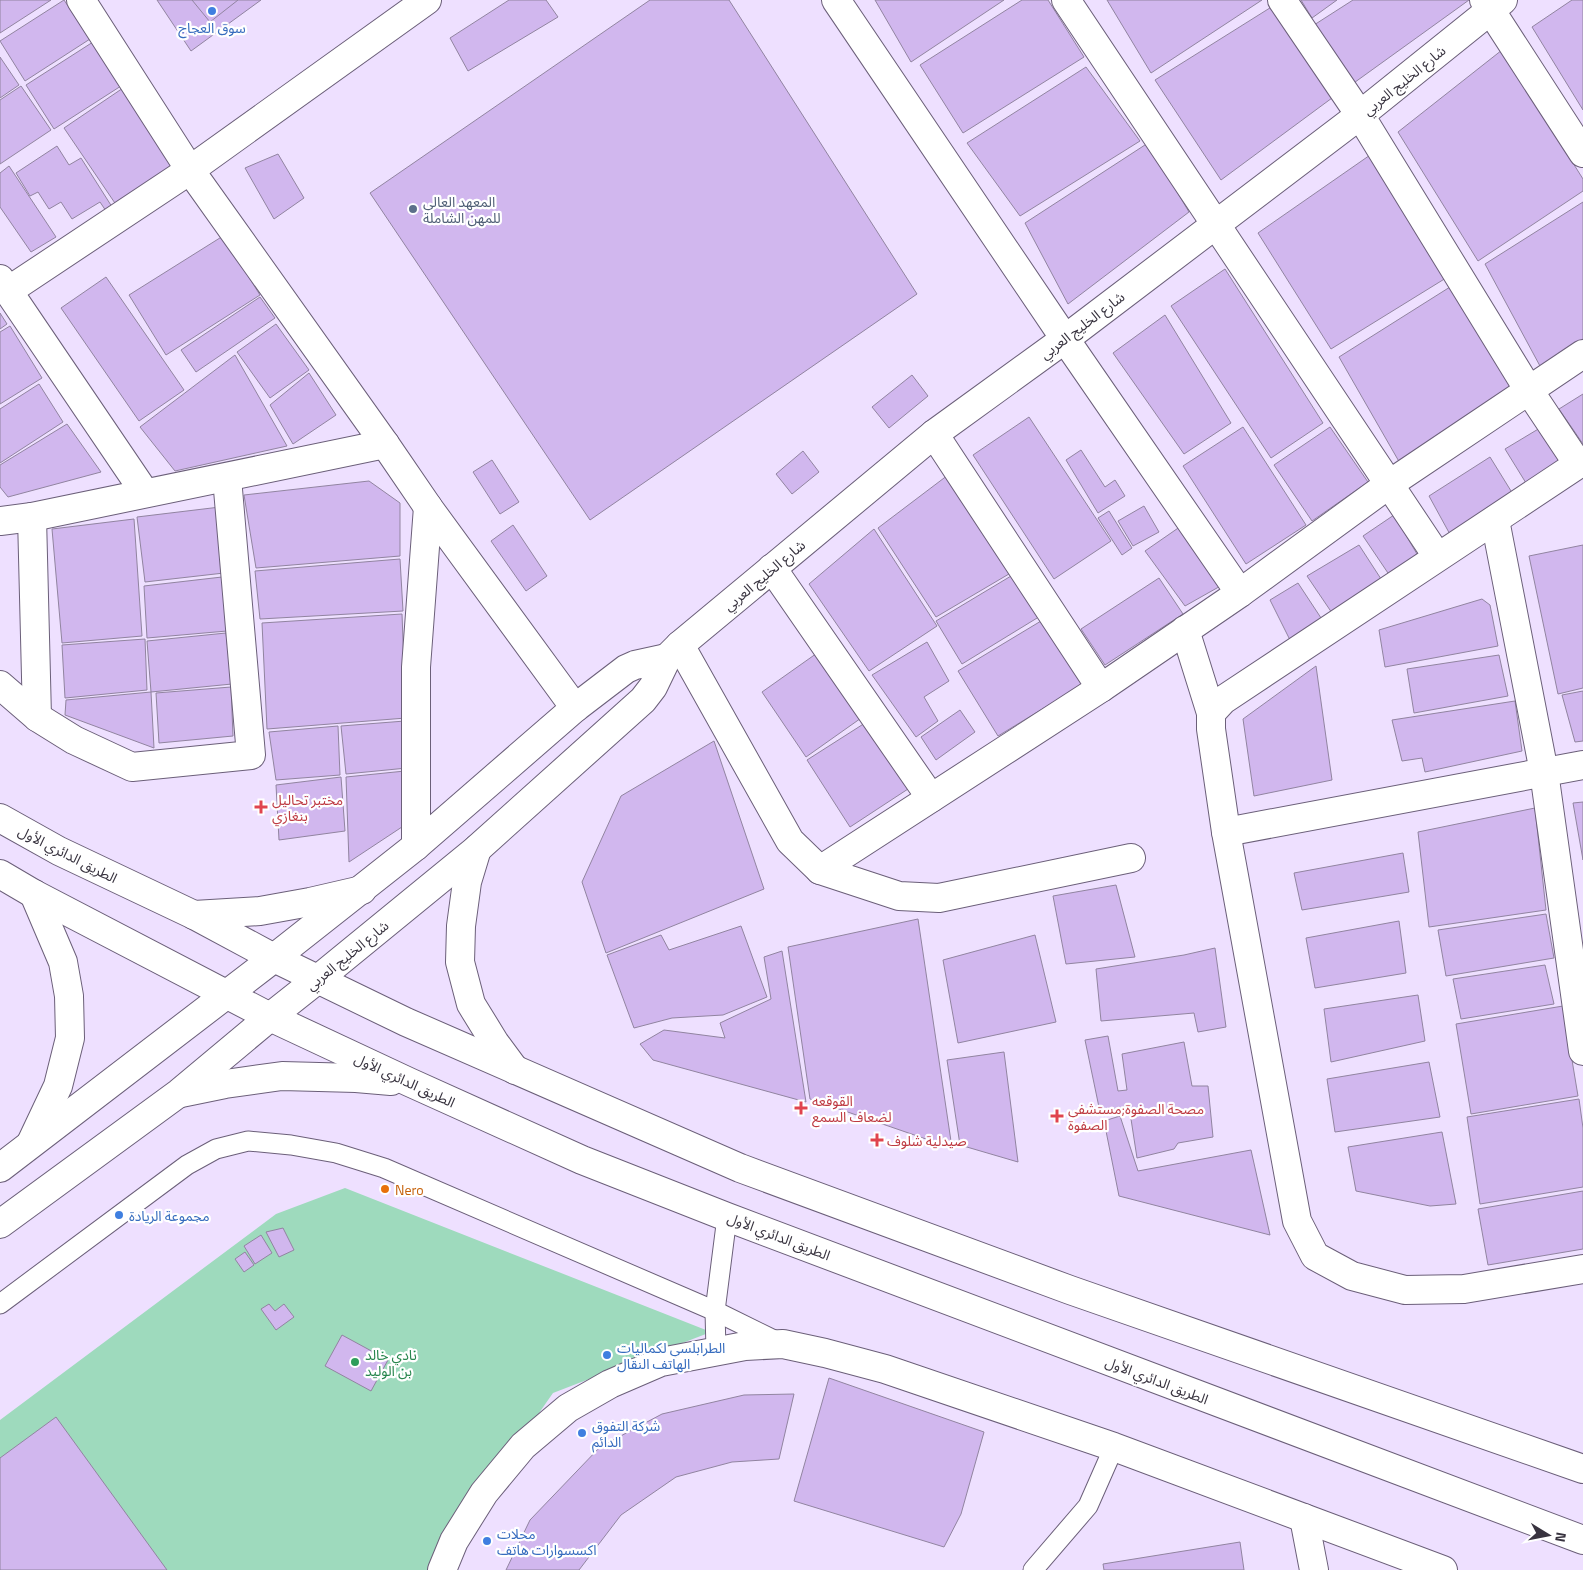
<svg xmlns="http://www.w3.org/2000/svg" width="1583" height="1570" viewBox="0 0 1583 1570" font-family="'Titillium Web','Noto Sans Arabic',sans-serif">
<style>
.green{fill:#9edabd}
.building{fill:#d1b7ee;stroke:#9184a0}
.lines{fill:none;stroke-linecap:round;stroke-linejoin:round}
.service-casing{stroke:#6b5f79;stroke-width:21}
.minor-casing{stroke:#6b5f79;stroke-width:30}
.secondary-casing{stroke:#6b5f79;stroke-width:30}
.primary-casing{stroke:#6b5f79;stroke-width:30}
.service{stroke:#fff;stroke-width:19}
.minor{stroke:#fff;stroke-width:28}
.secondary{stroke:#fff;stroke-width:28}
.primary{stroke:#fff;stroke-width:28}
.shop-dot{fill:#3f7fe0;stroke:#fff;stroke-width:2}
.service-dot{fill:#5c6f8a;stroke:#fff;stroke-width:2}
.health-dot{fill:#e0444e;stroke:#fff;stroke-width:2}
.food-dot{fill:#e8710a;stroke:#fff;stroke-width:2}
.leisure-dot{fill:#2e9e5b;stroke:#fff;stroke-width:2}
.labels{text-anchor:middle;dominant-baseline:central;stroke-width:4.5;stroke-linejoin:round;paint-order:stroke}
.shop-label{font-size:14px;fill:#366cbe;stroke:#fff;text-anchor:start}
.street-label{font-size:14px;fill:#38333f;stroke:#fff}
.service-label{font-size:14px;fill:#4e5e75;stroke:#fff;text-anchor:start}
.health-label{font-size:14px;fill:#be3a42;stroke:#fff;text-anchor:start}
.food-label{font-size:14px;fill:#c56008;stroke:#fff;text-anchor:start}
.leisure-label{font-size:14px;fill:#27864d;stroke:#fff;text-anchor:start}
</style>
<rect width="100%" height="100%" fill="#eee0ff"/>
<!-- green -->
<polygon class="green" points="345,1188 711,1332 553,1393 429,1570 0,1570 0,1420 276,1214"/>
<!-- building -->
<g class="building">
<polygon points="0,0 51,0 0,33"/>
<polygon points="64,0 90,39 25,81 0,41"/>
<polygon points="157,0 261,0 191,51"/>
<polygon points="192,0 238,0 210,22"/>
<polygon points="509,0 546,0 558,17 468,71 450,38"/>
<polygon points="650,0 729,0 917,294 590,520 370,193"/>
<polygon points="875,0 1004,0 911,62"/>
<polygon points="1022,0 1048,0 1084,57 963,133 920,65"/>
<polygon points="1107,0 1262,0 1151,73"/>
<polygon points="1301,0 1337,0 1312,18"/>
<polygon points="1353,0 1469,0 1351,85 1314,25"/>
<polygon points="1572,0 1583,0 1583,110 1532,27"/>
<polygon points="1273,6 1332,98 1221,180 1155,80"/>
<polygon points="93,42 121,86 54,129 26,85"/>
<polygon points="1502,50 1583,179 1583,191 1478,261 1398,132"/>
<polygon points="0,57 19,85 0,98"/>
<polygon points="1086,67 1140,141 1020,216 967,143"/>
<polygon points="21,86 51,130 0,164 0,100"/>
<polygon points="126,86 182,169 121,212 64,128"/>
<polygon points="1148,143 1189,212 1068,304 1025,223"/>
<polygon points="57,146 69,165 81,158 114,210 108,214 100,202 72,219 61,202 49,209 38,192 30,196 16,173"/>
<polygon points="1373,153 1446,278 1331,349 1258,233"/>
<polygon points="278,154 304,198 274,219 245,168"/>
<polygon points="9,166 56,237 31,252 0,207 0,173"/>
<polygon points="1583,202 1583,339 1540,366 1485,264"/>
<polygon points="223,236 260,295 166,355 129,295"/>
<polygon points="1225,269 1323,423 1271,458 1171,306"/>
<polygon points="106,277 184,390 139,421 61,308"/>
<polygon points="1450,287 1514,387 1401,465 1339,357"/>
<polygon points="260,297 275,318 196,372 181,350"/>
<polygon points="0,313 7,324 0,329"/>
<polygon points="1165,315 1231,423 1184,454 1113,353"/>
<polygon points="276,324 309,370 270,398 237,352"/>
<polygon points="10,326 42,378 0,404 0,332"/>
<polygon points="235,355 287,446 175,471 140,427"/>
<polygon points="309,373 336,415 293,444 270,405"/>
<polygon points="912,375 928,396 889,428 872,407"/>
<polygon points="39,384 63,422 0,463 0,409"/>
<polygon points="1583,394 1583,444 1559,409"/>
<polygon points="1029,417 1111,541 1054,579 973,455"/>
<polygon points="67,424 101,472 8,497 0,487 0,465"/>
<polygon points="1545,425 1569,458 1526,483 1505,449"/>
<polygon points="1243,427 1306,525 1246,564 1183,466"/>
<polygon points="1330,427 1368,482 1312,521 1274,465"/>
<polygon points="1081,450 1105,487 1115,480 1125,496 1098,513 1066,460"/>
<polygon points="803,451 819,472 792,494 776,474"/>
<polygon points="1490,457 1516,499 1452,538 1429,496"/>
<polygon points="492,460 519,502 500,514 473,472"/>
<polygon points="948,475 1014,571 936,617 878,528"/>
<polygon points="369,481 400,503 400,556 256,568 244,495"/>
<polygon points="1144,506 1159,532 1133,546 1118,521"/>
<polygon points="220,507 224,573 145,582 137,517"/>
<polygon points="1109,511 1132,548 1122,555 1098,518"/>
<polygon points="1394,515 1417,554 1390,576 1363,536"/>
<polygon points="134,519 142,636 62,643 52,529"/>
<polygon points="1184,524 1224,584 1185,606 1145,551"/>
<polygon points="513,525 547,576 526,591 491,541"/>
<polygon points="874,529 937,626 869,671 809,584"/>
<polygon points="1359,545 1383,582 1332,613 1307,576"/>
<polygon points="1583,545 1583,688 1558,694 1529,556"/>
<polygon points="400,559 403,611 260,619 255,571"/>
<polygon points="1016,573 1042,615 962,664 936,621"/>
<polygon points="222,577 227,631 147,638 144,586"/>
<polygon points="1159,578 1183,614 1105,665 1081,629"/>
<polygon points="1298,583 1325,624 1293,646 1270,600"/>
<polygon points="1482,599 1490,605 1498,646 1385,667 1379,630"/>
<polygon points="402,614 406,718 267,729 262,623"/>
<polygon points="1046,618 1085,683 998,736 958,671"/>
<polygon points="226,633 232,684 151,692 147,641"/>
<polygon points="145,639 147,690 65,698 62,645"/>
<polygon points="927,642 949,681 924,697 938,721 916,737 872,675"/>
<polygon points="820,651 864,716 806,757 762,692"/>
<polygon points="1499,655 1508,696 1414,713 1407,669"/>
<polygon points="1316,666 1332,780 1254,796 1243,719"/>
<polygon points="231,687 233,736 159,743 156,693"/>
<polygon points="1583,691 1583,741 1575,742 1562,695"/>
<polygon points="151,692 154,748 65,715 66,700"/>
<polygon points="1515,701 1522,751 1425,772 1422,758 1402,761 1392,720"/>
<polygon points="960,710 975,732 936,760 921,737"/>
<polygon points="405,721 407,768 346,774 341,726"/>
<polygon points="865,723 908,789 850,827 807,760"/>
<polygon points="338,726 340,775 276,780 269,732"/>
<polygon points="714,741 764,889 606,953 582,882 621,796"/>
<polygon points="405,771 411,821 349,862 346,777"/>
<polygon points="341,777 345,831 279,840 276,785"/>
<polygon points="1583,802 1583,860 1573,803"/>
<polygon points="1535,808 1546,910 1429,927 1418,832"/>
<polygon points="1403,853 1409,892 1302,910 1294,873"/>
<polygon points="1116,885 1135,957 1066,964 1053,896"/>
<polygon points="1546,914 1554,958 1446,976 1438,930"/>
<polygon points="918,919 952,1148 810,1099 788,947"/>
<polygon points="1399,921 1406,973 1315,988 1306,938"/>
<polygon points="741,926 767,997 723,1015 672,1018 634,1028 607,955 661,935 669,950"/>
<polygon points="1035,935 1056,1022 958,1043 943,960"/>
<polygon points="1215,948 1226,1027 1198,1032 1194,1013 1101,1021 1096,969 1184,955"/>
<polygon points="782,951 806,1102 653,1060 640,1044 664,1030 725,1038 720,1023 771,999 764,957"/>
<polygon points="1545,965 1554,1004 1461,1019 1453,979"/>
<polygon points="1418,995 1425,1041 1331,1062 1324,1009"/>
<polygon points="1563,1006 1578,1096 1471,1114 1456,1024"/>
<polygon points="1108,1036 1118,1091 1127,1090 1122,1054 1184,1042 1192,1086 1208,1086 1213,1137 1178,1143 1174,1149 1137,1158 1129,1106 1100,1112 1085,1040"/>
<polygon points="1004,1052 1018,1162 960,1145 947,1060"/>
<polygon points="1429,1062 1440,1117 1335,1132 1327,1079"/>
<polygon points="1579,1099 1583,1128 1583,1187 1480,1204 1467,1117"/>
<polygon points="1120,1116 1138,1171 1251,1150 1270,1235 1119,1196 1104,1121"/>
<polygon points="1442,1132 1456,1204 1430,1206 1356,1191 1348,1147"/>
<polygon points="1583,1191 1583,1249 1488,1265 1478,1209"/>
<polygon points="283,1228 294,1250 279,1257 266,1232"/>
<polygon points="261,1235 272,1253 255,1264 244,1246"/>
<polygon points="245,1252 254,1265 244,1272 235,1259"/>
<polygon points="269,1304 275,1311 284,1304 294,1317 276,1330 261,1309"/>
<polygon points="342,1335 388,1360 371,1391 325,1366"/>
<polygon points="829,1378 984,1432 961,1514 944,1547 794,1501"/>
<polygon points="794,1394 779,1459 732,1462 676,1477 621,1515 579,1570 506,1570 530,1520 600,1447 662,1414 744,1395"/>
<polygon points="56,1417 167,1570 0,1570 0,1458"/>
<polygon points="1240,1542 1244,1570 1104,1570 1103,1564"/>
</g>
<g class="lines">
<!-- service casing -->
<g class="service-casing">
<g id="service">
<polyline points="0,1304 187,1165 216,1149 248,1141 291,1145 336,1153 384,1168 715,1311 780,1343"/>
<polyline points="716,1351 715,1311 727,1217"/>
<polyline points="1033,1570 1088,1506 1114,1447"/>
</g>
</g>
<!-- minor casing -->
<g class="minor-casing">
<g id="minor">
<polyline points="81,0 190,170 385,444 428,507 575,708"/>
<polyline points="836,0 1065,339 1240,593"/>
<polyline points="1066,0 1437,556"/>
<polyline points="1282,0 1360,115 1528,389 1578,464"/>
<polyline points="1484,0 1583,153"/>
<polyline points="0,279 145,493"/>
<polyline points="8,291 190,170 427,0"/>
<polyline points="934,434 1101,688"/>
<polyline points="1583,461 1223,700 1211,713 1211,729 1226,832 1297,1221 1315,1256 1352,1276 1405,1290 1464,1289 1583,1269"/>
<polyline points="32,517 37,717"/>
<polyline points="1495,520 1544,772 1583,1051"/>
<polyline points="0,521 32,517 385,444"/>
<polyline points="772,568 931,798"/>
<polyline points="1185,630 1211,713"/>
<polyline points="680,645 790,841 820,870 899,896 939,898 1131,858"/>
<polyline points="0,685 37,717 74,740 132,767 251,755 227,478"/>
<polyline points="1226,832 1583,765"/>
<polyline points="416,846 416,667 428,507"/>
<polyline points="820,870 1101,688 1240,593 1388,485 1583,354"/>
<polyline points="1304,1518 1314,1570"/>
<polyline points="442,1570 454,1541 484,1493 523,1446 568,1408 610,1384 661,1362 745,1346 783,1344 825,1353 885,1369 1114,1447 1443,1570"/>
</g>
</g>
<!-- secondary casing -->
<g class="secondary-casing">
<g id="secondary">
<polyline points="274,958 416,846 575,708 626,669 635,665 667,658"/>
<polyline points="318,979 477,849 643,700 653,687 667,658 680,645 934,434 1065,339 1360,115 1503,0"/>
</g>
</g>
<!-- primary casing -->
<g class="primary-casing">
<g id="primary">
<polyline points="0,818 59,851 194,915 274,958 406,1022 740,1168 1070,1290 1583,1469"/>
<polyline points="477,849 467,882 461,926 460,962 471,1004 495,1043 515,1070"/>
<polyline points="0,874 34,894 270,1017 409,1082 582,1160 727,1217 1583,1540"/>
<polyline points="194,915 260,911 310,902 362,890"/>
<polyline points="181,1093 225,1084 282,1076 356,1078 391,1081"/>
<polyline points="32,1141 58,1086 70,1038 69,996 63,962 34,894"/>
<polyline points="0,1168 274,958"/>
<polyline points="0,1224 179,1093 270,1017 318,979"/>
</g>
</g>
<!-- service -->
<use href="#service" class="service"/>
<!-- minor -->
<use href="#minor" class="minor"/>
<!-- secondary -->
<use href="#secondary" class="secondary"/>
<!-- primary -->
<use href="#primary" class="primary"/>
</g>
<!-- markers -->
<g class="shop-dot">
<circle cx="212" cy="11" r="5"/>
<circle cx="119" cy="1215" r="5"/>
<circle cx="607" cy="1355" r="5"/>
<circle cx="582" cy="1433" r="5"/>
<circle cx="487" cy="1541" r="5"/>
</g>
<circle class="service-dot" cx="413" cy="209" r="5"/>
<g class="health-dot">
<path d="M258.5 799.5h5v5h5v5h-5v5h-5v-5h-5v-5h5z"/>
<path d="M798.5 1100.5h5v5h5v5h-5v5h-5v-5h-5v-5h5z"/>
<path d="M1054.5 1108.5h5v5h5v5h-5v5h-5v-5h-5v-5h5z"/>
<path d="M874.5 1132.5h5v5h5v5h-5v5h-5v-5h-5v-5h5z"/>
</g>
<circle class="food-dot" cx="385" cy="1189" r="5"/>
<circle class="leisure-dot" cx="355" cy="1362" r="5"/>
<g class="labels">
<!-- shop labels -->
<g class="shop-label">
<text x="212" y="27" text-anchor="middle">سوق العجاج</text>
<text x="129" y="1215">مجموعة الريادة</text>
<text x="617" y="1347">الطرابلسي لكماليات<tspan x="617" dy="16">الهاتف النقال</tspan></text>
<text x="592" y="1425">شركة التفوق<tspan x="592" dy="16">الدائم</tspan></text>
<text x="497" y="1533">محلات<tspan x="497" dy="16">اكسسوارات هاتف</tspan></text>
</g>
<!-- street labels -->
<g class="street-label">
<text transform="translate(1404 80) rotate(-39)">شارع الخليج العربي</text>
<text transform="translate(1082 325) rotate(-37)">شارع الخليج العربي</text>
<text transform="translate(764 575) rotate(-40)">شارع الخليج العربي</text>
<text transform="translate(68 854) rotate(27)">الطريق الدائري الأول</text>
<text transform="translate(347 955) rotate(-39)">شارع الخليج العربي</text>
<text transform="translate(405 1080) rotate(25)">الطريق الدائري الأول</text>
<text transform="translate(779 1236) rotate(21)">الطريق الدائري الأول</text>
<text transform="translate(1157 1380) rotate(21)">الطريق الدائري الأول</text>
</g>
<!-- service labels -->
<g class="service-label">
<text x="423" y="201">المعهد العالي<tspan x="423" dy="16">للمهن الشاملة</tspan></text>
</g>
<!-- health labels -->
<g class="health-label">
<text x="272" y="799">مختبر تحاليل<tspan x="272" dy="16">بنغازي</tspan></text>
<text x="812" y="1100">القوقعه<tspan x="812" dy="16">لضعاف السمع</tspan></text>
<text x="1068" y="1108">مصحة الصفوة;مستشفى<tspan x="1068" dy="16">الصفوة</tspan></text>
<text x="887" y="1140">صيدلية شلوف</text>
</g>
<!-- food labels -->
<g class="food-label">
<text x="395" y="1189">Nero</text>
</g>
<!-- leisure labels -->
<g class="leisure-label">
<text x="365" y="1354">نادي خالد<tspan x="365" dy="16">بن الوليد</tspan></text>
</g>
</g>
<!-- north arrow -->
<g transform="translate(1548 1535) rotate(100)" stroke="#ffffff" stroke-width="4" paint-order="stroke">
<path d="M0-4L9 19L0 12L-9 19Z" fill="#38333f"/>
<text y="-8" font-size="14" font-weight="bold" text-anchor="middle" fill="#38333f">N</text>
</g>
</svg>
